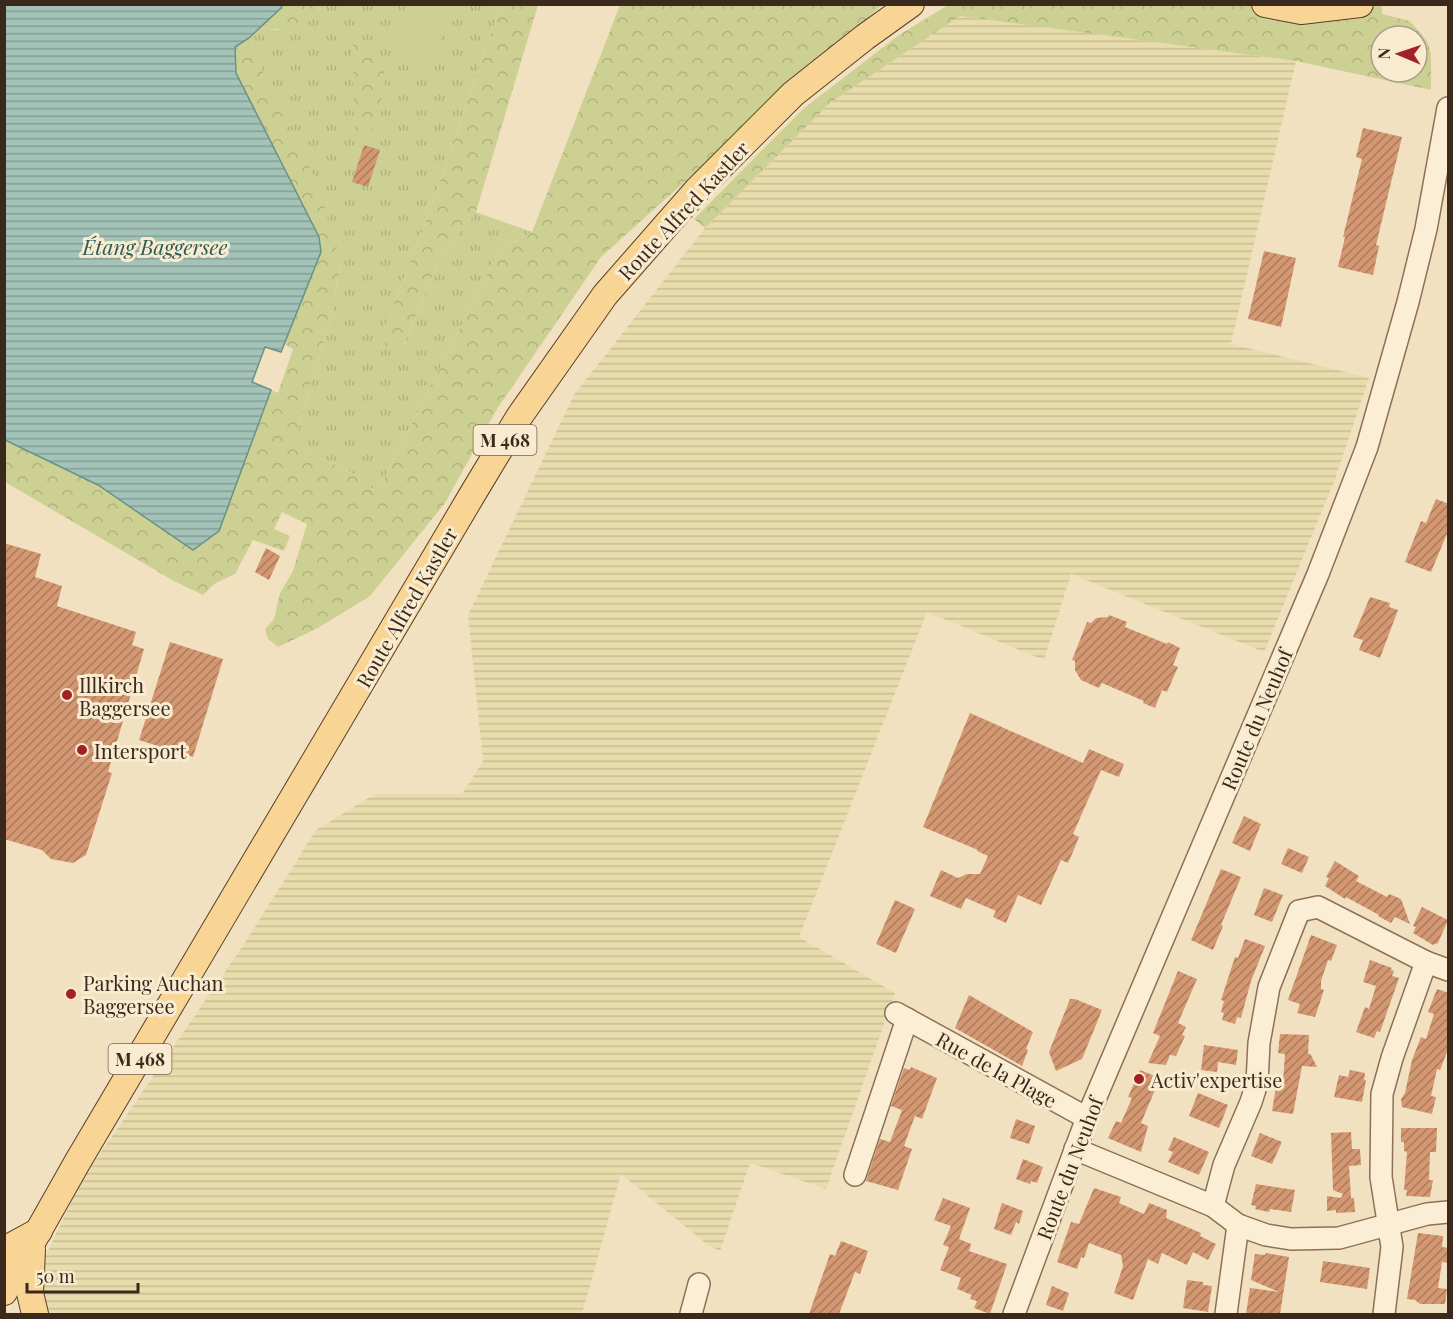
<svg xmlns="http://www.w3.org/2000/svg" width="1453" height="1319" viewBox="0 0 1453 1319" font-family="'Playfair Display',serif">
<style>
.farmland{fill:url(#farmland-rules)}
.grass{fill:url(#grass-tufts)}
.forest{fill:url(#forest-crowns);fill-rule:evenodd}
.garden{fill:#ccd193}
.water{fill:url(#water-rules);stroke:#699286;stroke-width:1.5}
.building{fill:url(#building-hatch)}
.lines{fill:none;stroke-linecap:round;stroke-linejoin:round}
.minor-casing{stroke:#8c7156;stroke-width:24}
.major-casing{stroke:#593f2b;stroke-width:28}
.minor{stroke:#fceed4;stroke-width:21}
.major{stroke:#f8d594;stroke-width:26}
.poi-dot{fill:#a12127;stroke:#f8ebd0;stroke-width:2}
.labels{text-anchor:middle;dominant-baseline:central;stroke-width:6;stroke-linejoin:round;paint-order:stroke}
.shield{fill:#f8ebd0;stroke:#736352;stroke-width:1.5}
.shield-label{font-size:18px;font-weight:bold;fill:#3a291c}
.street-label{font-size:20px;fill:#3a291c;stroke:#f8ebd0}
.poi-label{font-size:20px;fill:#3a291c;stroke:#f8ebd0;text-anchor:start}
.water-label{font-size:21px;font-style:italic;fill:#2a5c56;stroke:#f8ebd0}
</style>
<defs>
<pattern id="farmland-rules" width="6" height="5" patternUnits="userSpaceOnUse" patternTransform="scale(1.5)"><rect width="6" height="5" fill="#e8dcac"/><path d="M0 2.5h6" fill="none" stroke="#c8bd93"/></pattern>
<pattern id="grass-tufts" width="24" height="20" patternUnits="userSpaceOnUse" patternTransform="scale(1.5)"><rect width="24" height="20" fill="#ccd193"/><path d="M3 7l-1-3M5 7V3M7 7l1-3M15 17l-1-3M17 17v-4M19 17l1-3" fill="none" stroke="#b0b37e"/></pattern>
<pattern id="forest-crowns" width="20" height="18" patternUnits="userSpaceOnUse" patternTransform="scale(1.5)"><rect width="20" height="18" fill="#ccd193"/><path d="M2 6a3 3 0 1 1 6 0M12 15a3 3 0 1 1 6 0" fill="none" stroke="#b0b37e"/></pattern>
<pattern id="water-rules" width="6" height="5" patternUnits="userSpaceOnUse" patternTransform="scale(1.5)"><rect width="6" height="5" fill="#a3c3b8"/><path d="M0 2.5h6" fill="none" stroke="#869e95"/></pattern>
<pattern id="building-hatch" width="6" height="6" patternUnits="userSpaceOnUse" patternTransform="scale(1.5)"><rect width="6" height="6" fill="#d39772"/><path d="M-1 1l2-2M0 6l6-6M5 7l2-2" fill="none" stroke="#ac7b5d"/></pattern>
</defs>
<rect width="100%" height="100%" fill="#f2e1c0"/>
<!-- farmland -->
<polygon class="farmland" points="960,16 1296,61 1231,344 1369,378 1335,479 1264,652 1071,574 1044,660 927,612 799,937 895,993 826,1189 750,1163 720,1251 708,1245 621,1174 582,1314 47,1314 39,1286 43,1261 82,1180 246,941 316,830 375,794 462,794 483,761 468,615 574,395 705,228 830,103"/>
<!-- grass -->
<polygon class="grass" points="320,5 501,5 427,219 382,334 404,345 440,257 476,212 532,232 499,250 377,493 351,472 313,455 294,444 330,319 341,264 249,38 260,28 277,30 317,14"/>
<!-- forest -->
<g class="forest">
<path d="M 282,5 L 320,5 L 317,14 C 298,28 284,31 260,28 L 281,8 Z"/>
<polygon points="501,5 538,5 476,212 440,257 404,345 388,352 382,334 427,219"/>
<polygon points="620,5 882,5 601,257 497,409 445,503 370,596 318,628 278,647 268,639 265,629 274,619 280,593 293,571 307,524 282,512 274,529 290,536 284,551 253,540 235,574 214,584 203,595 174,581 5,482 4,440 98,485 219,531 271,390 278,393 293,349 284,344 321,252 318,237 236,74 235,47 249,38 268,84 318,184 341,264 330,319 294,444 313,455 351,472 377,493 499,250 532,232"/>
<path d="M 948,5 L 1382,5 L 1382,14 L 1410,21 L 1427,41 L 1431,53 L 1431,90 L 1296,61 L 960,16 L 830,103 L 705,228 L 694,219 L 803,109 L 899,35 ZM 1381,36 L 1417,36 L 1417,72 L 1381,72 Z"/>
<path d="M 357,36 C 399,60 385,98 369,134 L 361,137 L 355,135 L 352,48 Z"/>
</g>
<!-- garden -->
<polygon class="garden" points="407,4 449,5 434,61 394,50"/>
<!-- water -->
<polygon class="water" points="4,5 282,5 281,8 249,38 235,47 236,73 319,237 321,252 281,352 265,347 252,382 271,390 219,531 193,550 98,485 5,440"/>
<!-- building -->
<g class="building">
<polygon points="1363,128 1402,137 1376,245 1379,246 1373,275 1338,267 1345,237 1343,237 1362,159 1356,157"/>
<polygon points="364,145 380,150 368,187 352,182"/>
<polygon points="1264,251 1296,258 1281,327 1248,319"/>
<polygon points="1436,499 1449,504 1449,529 1431,572 1405,562 1421,521 1426,523"/>
<polygon points="4,543 41,554 35,577 62,586 57,606 136,632 132,645 144,649 108,772 112,773 86,855 73,863 51,859 42,850 4,839"/>
<polygon points="266,548 280,556 269,580 255,572"/>
<polygon points="1370,597 1390,603 1389,607 1398,610 1380,658 1359,650 1363,640 1353,637"/>
<polygon points="1109,615 1127,622 1125,627 1167,644 1168,642 1180,648 1173,665 1178,667 1167,692 1162,690 1155,708 1143,703 1144,701 1102,683 1099,688 1081,680 1075,670 1075,661 1072,660 1087,622 1091,623 1096,618 1108,617"/>
<polygon points="170,642 223,659 193,757 139,740"/>
<polygon points="970,713 1083,763 1089,749 1124,764 1119,777 1101,770 1073,834 1079,837 1072,854 1068,863 1061,860 1041,905 1018,895 1006,923 993,917 996,911 966,898 961,909 930,896 941,870 958,878 967,874 980,874 988,856 977,851 978,850 923,827"/>
<polygon points="1244,816 1261,824 1250,851 1232,843"/>
<polygon points="1288,848 1309,857 1302,873 1281,864"/>
<polygon points="1335,861 1359,876 1356,881 1387,897 1389,894 1401,899 1410,924 1395,917 1391,923 1378,916 1379,915 1346,897 1345,899 1325,886 1329,878 1326,877"/>
<polygon points="1221,869 1241,877 1221,925 1223,926 1213,950 1191,940"/>
<polygon points="1264,888 1283,895 1272,922 1254,915"/>
<polygon points="895,900 915,909 896,953 876,944"/>
<polygon points="1422,907 1448,920 1438,943 1433,945 1413,933 1416,927 1413,926"/>
<polygon points="1311,935 1337,945 1331,961 1328,960 1321,981 1321,989 1324,990 1315,1017 1297,1013 1300,1004 1288,1000"/>
<polygon points="1245,939 1265,946 1251,981 1241,1018 1237,1017 1235,1024 1222,1020 1224,1013 1221,1012 1224,1001 1221,1000 1235,957 1238,958"/>
<polygon points="1370,960 1392,968 1391,970 1394,971 1392,976 1399,978 1380,1032 1377,1031 1374,1038 1356,1032 1365,1007 1369,1009 1376,986 1363,982"/>
<polygon points="1178,971 1197,979 1178,1023 1186,1027 1182,1035 1185,1036 1176,1056 1170,1055 1166,1065 1148,1063 1160,1036 1153,1033"/>
<polygon points="1437,989 1449,993 1449,1047 1440,1070 1437,1069 1431,1096 1436,1097 1432,1114 1402,1107 1401,1099 1405,1093 1412,1060 1421,1037 1426,1039 1434,1014 1428,1012"/>
<polygon points="969,995 1033,1032 1026,1049 1028,1050 1022,1066 955,1028"/>
<polygon points="1070,999 1075,999 1102,1010 1082,1059 1056,1071 1049,1052"/>
<polygon points="1280,1034 1309,1035 1308,1053 1311,1055 1317,1067 1302,1066 1293,1114 1272,1111 1277,1081 1283,1082 1285,1054 1278,1053"/>
<polygon points="1204,1045 1238,1050 1236,1065 1218,1062 1217,1072 1201,1070"/>
<polygon points="911,1067 937,1078 922,1119 915,1116 909,1132 904,1146 912,1149 898,1190 866,1181 880,1139 890,1142 902,1110 891,1106 904,1068 910,1070"/>
<polygon points="1140,1070 1160,1078 1141,1123 1148,1126 1141,1152 1108,1138 1116,1121 1121,1123 1132,1098 1128,1097"/>
<polygon points="1350,1070 1365,1073 1364,1080 1366,1080 1362,1102 1334,1097 1339,1075 1348,1077"/>
<polygon points="1198,1093 1228,1105 1219,1128 1189,1116"/>
<polygon points="1016,1119 1035,1126 1029,1144 1010,1138"/>
<polygon points="1401,1128 1437,1128 1436,1152 1430,1152 1429,1180 1433,1180 1430,1197 1406,1196 1407,1190 1404,1190 1407,1152 1404,1151 1404,1142 1401,1142"/>
<polygon points="1351,1132 1352,1149 1360,1149 1361,1165 1349,1166 1351,1198 1354,1198 1355,1212 1336,1213 1336,1210 1327,1211 1327,1196 1341,1198 1343,1194 1333,1190 1331,1133"/>
<polygon points="1260,1133 1282,1142 1272,1164 1251,1156"/>
<polygon points="1174,1137 1209,1152 1199,1175 1168,1162 1173,1152 1168,1150"/>
<polygon points="1023,1159 1043,1167 1037,1183 1031,1181 1030,1184 1016,1179"/>
<polygon points="1256,1184 1295,1190 1291,1212 1270,1209 1269,1212 1255,1209 1256,1206 1251,1205"/>
<polygon points="1094,1188 1121,1197 1119,1203 1144,1214 1149,1203 1167,1210 1166,1218 1201,1233 1200,1236 1216,1244 1208,1260 1193,1252 1187,1265 1162,1253 1158,1264 1148,1259 1133,1300 1114,1293 1123,1266 1121,1255 1089,1243 1084,1258 1081,1257 1077,1269 1057,1262 1071,1222 1079,1224"/>
<polygon points="943,1198 970,1208 959,1239 971,1244 969,1251 1007,1264 990,1314 974,1308 977,1301 970,1299 972,1295 957,1289 961,1278 940,1270 949,1247 943,1245 951,1226 934,1220"/>
<polygon points="1002,1203 1023,1211 1019,1224 1016,1222 1011,1235 994,1229"/>
<polygon points="1418,1233 1443,1236 1442,1247 1449,1248 1449,1263 1442,1262 1438,1288 1447,1289 1445,1304 1420,1304 1415,1300 1407,1299"/>
<polygon points="841,1241 868,1251 860,1274 855,1272 839,1314 809,1314 830,1254 835,1256"/>
<polygon points="1266,1253 1289,1257 1280,1314 1246,1314 1250,1288 1279,1292 1251,1280 1255,1254 1265,1255"/>
<polygon points="1323,1261 1370,1268 1367,1289 1320,1282"/>
<polygon points="1187,1280 1203,1282 1203,1285 1212,1286 1208,1312 1183,1308"/>
<polygon points="1052,1286 1069,1293 1063,1311 1046,1305"/>
</g>
<g class="lines">
<!-- minor casing -->
<g class="minor-casing">
<g id="minor">
<polyline points="896,1013 1087,1118"/>
<polyline points="1075,1149 1213,1206 1238,1225 1266,1235 1291,1239 1339,1238 1427,1214 1448,1212"/>
<polyline points="855,1175 907,1019"/>
<polyline points="1213,1206 1224,1165 1251,1102 1257,1083 1259,1043 1269,987 1299,911 1318,907 1426,962 1448,970"/>
<polyline points="691,1314 699,1284"/>
<polyline points="1014,1314 1087,1118 1318,574 1367,447 1408,302 1426,229 1448,108"/>
<polyline points="1226,1314 1238,1225"/>
<polyline points="1384,1314 1392,1247 1381,1177 1382,1094 1392,1058 1426,962"/>
</g>
</g>
<!-- major casing -->
<g class="major-casing">
<g id="major">
<polyline points="1265,4 1301,11 1360,4"/>
<polyline points="4,1250 39,1231"/>
<polyline points="32,1250 30,1293 35,1314"/>
<polyline points="4,1292 78,1161 472,495 519,417 605,295 697,190 793,94 865,37 911,4"/>
</g>
</g>
<!-- minor -->
<use href="#minor" class="minor"/>
<!-- major -->
<use href="#major" class="major"/>
</g>
<!-- markers -->
<g class="poi-dot">
<circle cx="67" cy="695" r="6"/>
<circle cx="82" cy="750" r="6"/>
<circle cx="71" cy="994" r="6"/>
<circle cx="1139" cy="1079" r="6"/>
</g>
<g class="labels">
<!-- shield labels -->
<g class="shield">
<rect x="473.5" y="425" width="63" height="30" rx="4.5"/>
<rect x="108.5" y="1044" width="63" height="30" rx="4.5"/>
</g>
<g class="shield-label">
<text x="505" y="440">M 468</text>
<text x="140" y="1059">M 468</text>
</g>
<!-- street labels -->
<g class="street-label">
<text transform="translate(683 210) rotate(-47)">Route Alfred Kastler</text>
<text transform="translate(406 607) rotate(-60)">Route Alfred Kastler</text>
<text transform="translate(1256 719) rotate(-67)">Route du Neuhof</text>
<text transform="translate(997 1069) rotate(29)">Rue de la Plage</text>
<text transform="translate(1069 1168) rotate(-69)">Route du Neuhof</text>
</g>
<!-- poi labels -->
<g class="poi-label">
<text x="79" y="684">Illkirch<tspan x="79" dy="23">Baggersee</tspan></text>
<text x="94" y="750">Intersport</text>
<text x="83" y="982">Parking Auchan<tspan x="83" dy="23">Baggersee</tspan></text>
<text x="1151" y="1079">Activ'expertise</text>
</g>
<!-- water labels -->
<g class="water-label">
<text x="155" y="246">Étang Baggersee</text>
</g>
</g>
<!-- border -->
<rect width="1453" height="1319" fill="none" stroke="#3a291c" stroke-width="12"/>
<!-- north arrow -->
<g transform="translate(1399 54) rotate(272)"><circle r="28" fill="#f8ebd0" stroke="#ac9d88" stroke-width="1.5"/>
<path d="M0-4.5L10 22L0 15L-10 22Z" fill="#a12127"/>
<text y="-9" font-size="16" font-weight="bold" text-anchor="middle" fill="#3a291c">N</text>
</g>
<!-- scale -->
<path d="M27 1283v9h111v-9" fill="none" stroke="#3a291c" stroke-width="3"/>
<text x="36" y="1283" font-size="18" fill="#3a291c" stroke="#f8ebd0" stroke-width="4.5" paint-order="stroke">50 m</text>
</svg>
